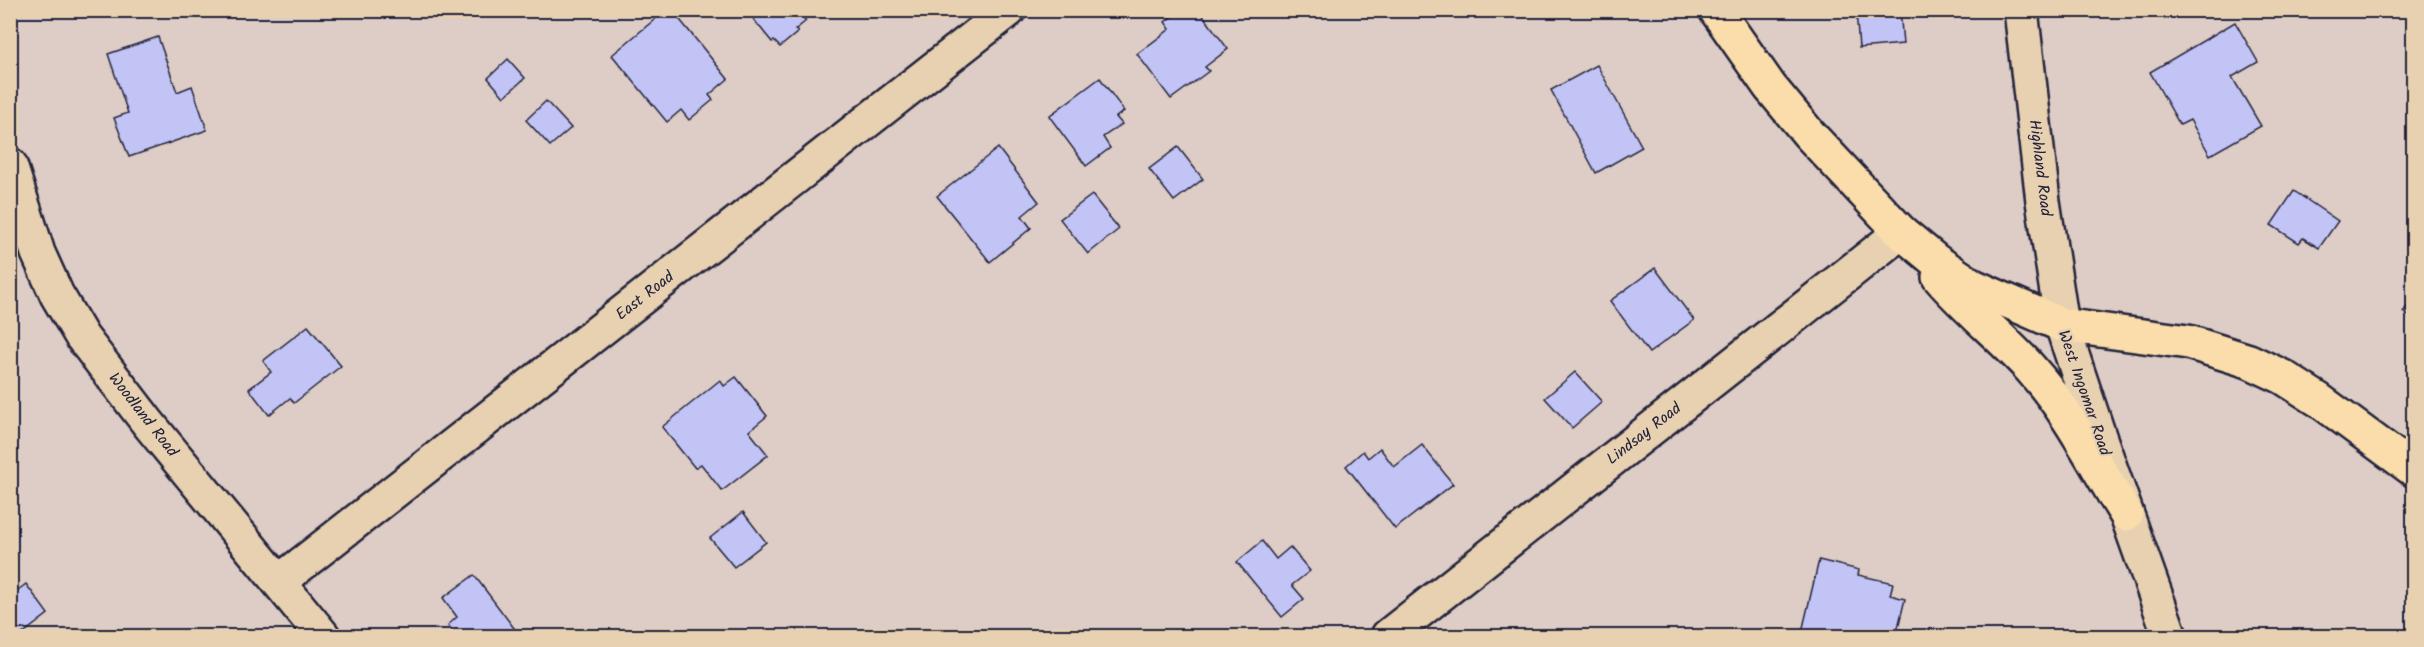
<svg xmlns="http://www.w3.org/2000/svg" width="2424" height="647" viewBox="0 0 2424 647" font-family="Kalam,sans-serif">
<style>
.building{fill:#c2c4f6;stroke:#22223b;stroke-width:1.5}
.lines{fill:none;stroke-linecap:round;stroke-linejoin:round}
.minor-casing{stroke:#22223b;stroke-width:38}
.major-casing{stroke:#22223b;stroke-width:38}
.minor{stroke:#e8d1b1;stroke-width:33}
.major{stroke:#faddab;stroke-width:33}
.labels{text-anchor:middle;dominant-baseline:central;stroke-width:4.5;stroke-linejoin:round;paint-order:stroke}
.street-label{font-size:16px;fill:#22223b;stroke:#e8d1b1}
</style>
<rect width="100%" height="100%" fill="#ddcdc6"/>
<filter id="ink" filterUnits="userSpaceOnUse"><feTurbulence type="fractalNoise" baseFrequency=".0167" numOctaves="2"/><feDisplacementMap in="SourceGraphic" scale="12" xChannelSelector="R" yChannelSelector="G"/><feConvolveMatrix kernelMatrix="1 2 1 2 8 2 1 2 1" color-interpolation-filters="sRGB"/></filter>
<g filter="url(#ink)">
<!-- building -->
<g class="building">
<polygon points="666,10 672,10 728,79 709,95 713,100 689,120 681,110 667,122 612,55"/>
<polygon points="746,10 797,10 806,21 795,30 798,32 780,47 774,41 772,42"/>
<polygon points="1180,10 1199,10 1228,49 1205,67 1209,71 1171,99 1137,54 1170,29 1165,22"/>
<polygon points="1856,10 1900,10 1903,44 1859,48"/>
<polygon points="2235,22 2258,62 2232,77 2261,126 2210,155 2190,120 2180,125 2150,72"/>
<polygon points="158,37 177,92 192,86 207,130 129,157 114,118 128,113 108,54"/>
<polygon points="508,59 525,78 504,97 488,78"/>
<polygon points="1597,65 1642,147 1596,173 1551,90"/>
<polygon points="1100,78 1124,111 1116,117 1122,124 1103,137 1110,148 1086,166 1049,116"/>
<polygon points="546,101 571,128 550,146 526,120"/>
<polygon points="1178,147 1203,179 1174,201 1149,169"/>
<polygon points="998,148 1039,202 1022,216 1031,228 990,262 937,196"/>
<polygon points="2294,191 2338,221 2319,248 2303,238 2299,243 2271,225"/>
<polygon points="1092,195 1119,229 1088,254 1060,219"/>
<polygon points="1655,268 1694,320 1649,353 1610,301"/>
<polygon points="2414,297 2414,320 2403,312"/>
<polygon points="308,326 341,366 294,403 290,398 269,415 249,389 271,372 263,361"/>
<polygon points="1575,372 1602,402 1572,428 1545,398"/>
<polygon points="736,377 767,416 749,431 768,455 722,491 701,464 695,468 662,427 720,380 724,386"/>
<polygon points="1422,445 1453,484 1395,529 1346,466 1363,451 1368,458 1380,448 1394,467"/>
<polygon points="743,512 766,542 734,567 710,538"/>
<polygon points="1262,541 1276,559 1290,547 1310,571 1292,585 1304,599 1282,617 1237,562"/>
<polygon points="1819,560 1859,570 1858,575 1893,583 1890,595 1905,599 1896,636 1801,636"/>
<polygon points="474,575 520,636 456,636 448,625 457,617 443,598"/>
<polygon points="26,584 48,614 21,635 22,636 10,636 10,596"/>
</g>
<g class="lines">
<!-- minor casing -->
<g class="minor-casing">
<g id="minor">
<polyline points="2021,10 2043,201 2062,325 2099,436 2170,636"/>
<polyline points="10,165 38,253 57,295 82,337 148,423 323,636"/>
<polyline points="280,581 1009,10"/>
<polyline points="1388,636 1901,232"/>
</g>
</g>
<!-- major casing -->
<g class="major-casing">
<g id="major">
<polyline points="1716,10 1770,87 1809,134 1901,232 1936,261 1973,286 2062,325 2188,342 2249,361 2283,377 2319,400 2414,470"/>
<path d="M 1939,277 C 1967,310 2001,336 2030,368 C 2069,411 2095,465 2126,514"/>
</g>
</g>
<!-- minor -->
<use href="#minor" class="minor"/>
<!-- major -->
<use href="#major" class="major"/>
</g>
</g>
<g class="labels">
<!-- street labels -->
<g class="street-label">
<text transform="translate(2040 168) rotate(83)">Highland Road</text>
<text transform="translate(645 296) rotate(-38)">East Road</text>
<text transform="translate(2084 393) rotate(71)">West Ingomar Road</text>
<text transform="translate(143 415) rotate(52)">Woodland Road</text>
<text transform="translate(1644 434) rotate(-38)">Lindsay Road</text>
</g>
</g>
<!-- margin -->
<rect width="2424" height="647" fill="none" stroke="#e8d1b1" stroke-width="36"/>
<rect x="18" y="18" width="2388" height="611" fill="none" stroke="#22223b" stroke-width="2" filter="url(#ink)"/>
</svg>
